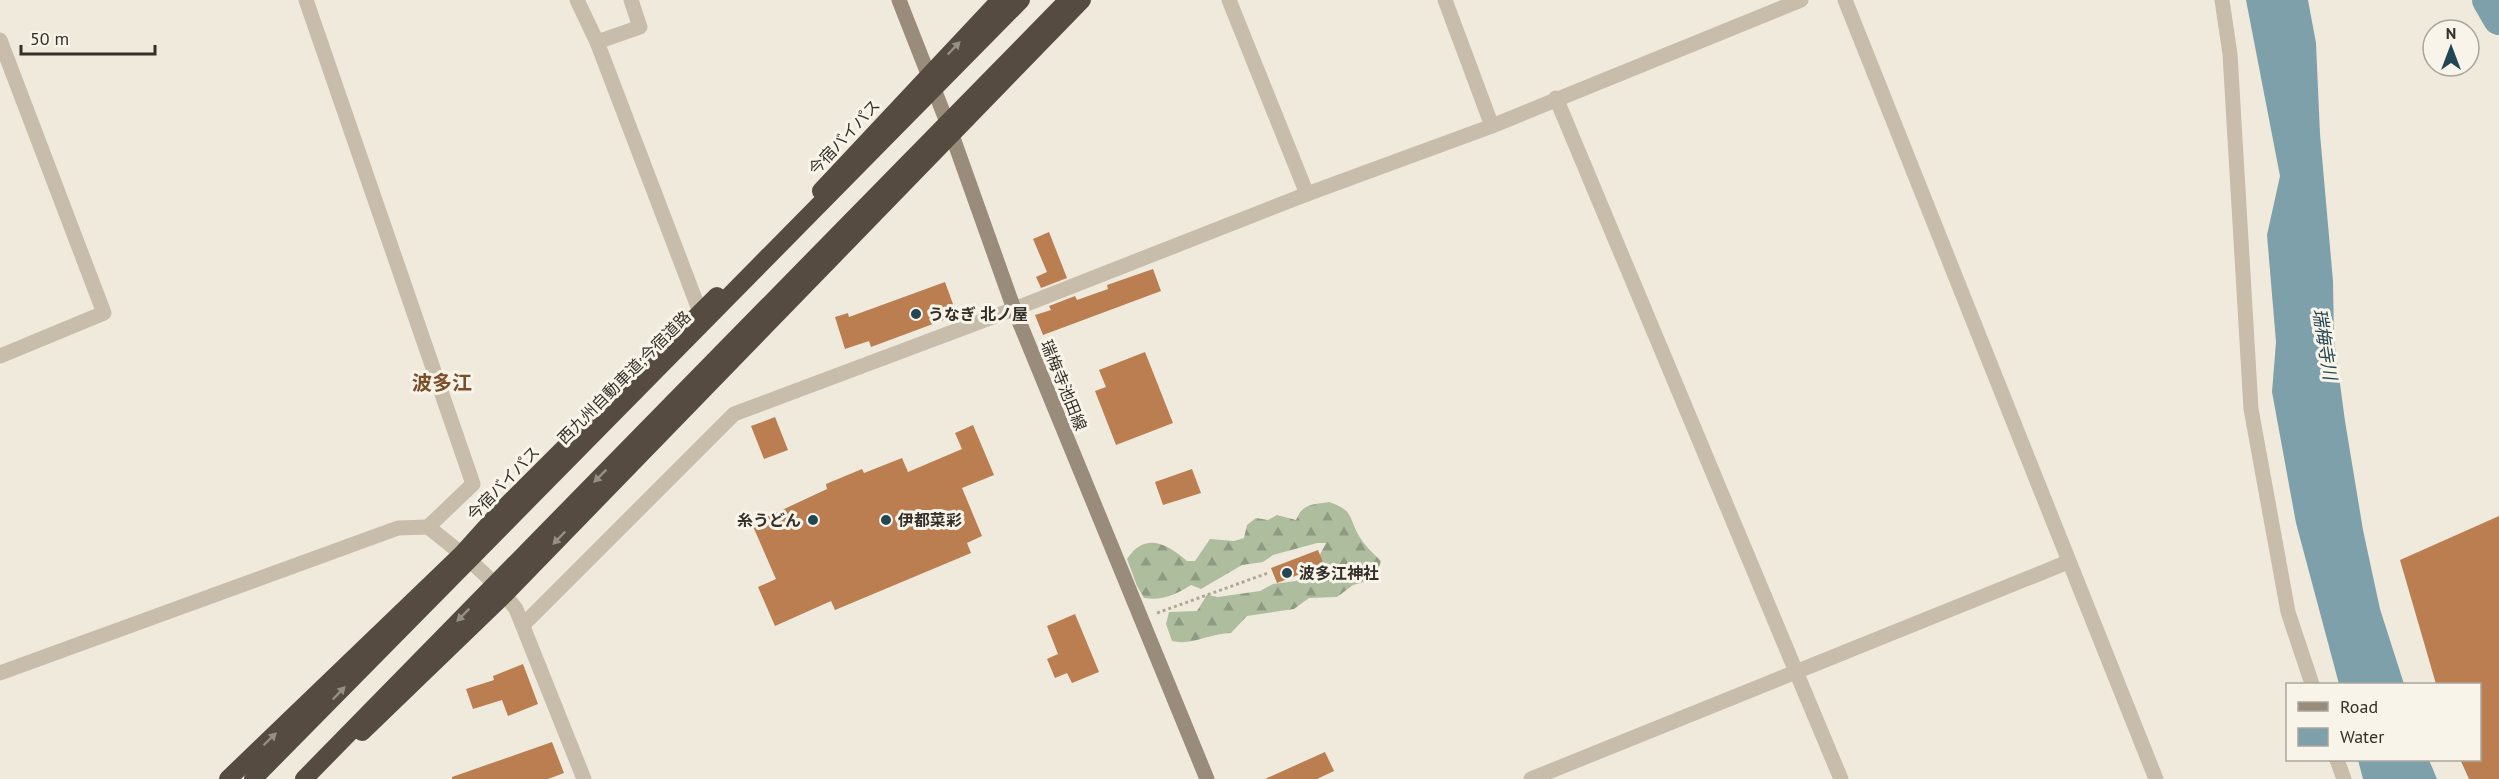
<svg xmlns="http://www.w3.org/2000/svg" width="2499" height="779" viewBox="0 0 2499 779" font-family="'PT Sans','Noto Sans JP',sans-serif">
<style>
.forest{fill:url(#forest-firs)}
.water{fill:#7ea0aa}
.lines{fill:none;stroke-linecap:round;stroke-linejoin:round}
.river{stroke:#7ea0aa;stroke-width:32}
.building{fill:#bb7e50}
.path{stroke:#b2a794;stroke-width:3;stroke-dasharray:3 3;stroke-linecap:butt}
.street{stroke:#c7bdaa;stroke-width:15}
.secondary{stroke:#9a8c7b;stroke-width:15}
.highway{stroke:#554b41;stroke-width:18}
.highway-bridge{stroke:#554b41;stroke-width:18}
.oneway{fill:#968f84}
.poi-dot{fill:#224653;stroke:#f8f4e9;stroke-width:2}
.labels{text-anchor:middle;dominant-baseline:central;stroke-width:6;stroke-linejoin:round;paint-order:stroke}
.street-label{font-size:16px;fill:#352f29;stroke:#f8f4e9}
.poi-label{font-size:16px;font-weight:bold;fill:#352f29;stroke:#f8f4e9;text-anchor:start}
.water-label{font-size:18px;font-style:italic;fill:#224653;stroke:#f8f4e9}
.quarter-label{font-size:20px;font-weight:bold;fill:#7d4d29;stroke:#f8f4e9}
</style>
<defs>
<pattern id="forest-firs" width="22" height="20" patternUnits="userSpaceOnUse" patternTransform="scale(1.5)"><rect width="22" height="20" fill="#adbd9e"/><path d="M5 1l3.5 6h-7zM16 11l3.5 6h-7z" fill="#8e9a81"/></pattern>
</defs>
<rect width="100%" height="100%" fill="#f0eadd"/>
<!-- forest -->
<path class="forest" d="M 1329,502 C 1354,511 1348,516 1359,536 C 1364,545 1373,553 1381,561 L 1375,579 L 1353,585 L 1337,597 L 1309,598 L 1294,609 L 1247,616 L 1231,633 C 1210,633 1192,646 1172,641 L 1166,624 L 1169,612 L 1197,611 L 1207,595 L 1218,597 L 1260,591 L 1273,584 L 1296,581 L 1317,560 L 1326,543 L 1317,543 L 1273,555 L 1263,562 L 1242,565 L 1201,589 L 1191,585 C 1175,595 1162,601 1144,598 L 1137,586 L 1127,559 C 1145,532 1166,543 1187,561 L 1195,561 L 1210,539 L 1234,541 L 1244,538 L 1247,525 L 1256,518 L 1268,520 L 1277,515 L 1296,520 C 1303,503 1312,505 1329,502 Z"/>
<!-- water -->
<g class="water">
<polygon points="2246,0 2308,0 2316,43 2320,134 2333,281 2334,339 2345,421 2363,530 2380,609 2404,684 2339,684 2296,523 2272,392 2276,342 2267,235 2280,176"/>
<polygon points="2358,760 2429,760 2437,779 2363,779"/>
</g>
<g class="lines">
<!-- river -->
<polyline class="river" points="2488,0 2499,19"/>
</g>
<!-- building -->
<g class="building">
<polygon points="1049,232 1067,278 1041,288 1036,277 1047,272 1033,239"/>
<polygon points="1153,269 1161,291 1043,335 1035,315 1051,310 1049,306 1075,296 1077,300 1108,289 1107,285"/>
<polygon points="945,282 957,315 871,347 869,341 845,349 835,317 848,313 849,317"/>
<polygon points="1145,352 1173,423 1116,445 1095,391 1106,387 1099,370"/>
<polygon points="775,417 788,450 764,459 751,426"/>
<polygon points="973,425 994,475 962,488 982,536 967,543 971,553 835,610 831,601 775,626 758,587 776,579 752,524 827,489 826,484 862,469 864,473 902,458 908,472 962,449 955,433"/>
<polygon points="1192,469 1201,493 1163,505 1155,482"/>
<polygon points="2499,516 2499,779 2469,779 2460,759 2480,759 2480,684 2436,684 2400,560"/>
<polygon points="1318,550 1324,565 1277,583 1271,568"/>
<polygon points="1075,614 1099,672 1072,683 1067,673 1055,678 1047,659 1058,654 1047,626"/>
<polygon points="523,664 538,704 508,716 502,700 473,709 466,689 494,680 493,676"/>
<polygon points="552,742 564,773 548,779 452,779 452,777"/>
<polygon points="1325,752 1334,771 1317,779 1265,779"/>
</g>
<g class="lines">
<!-- path -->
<polyline class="path" points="1157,613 1268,573"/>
<!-- street -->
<g class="street">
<polyline points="306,0 473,484 428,527"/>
<polyline points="577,0 597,42 700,312"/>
<polyline points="1229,0 1307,194"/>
<polyline points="1445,0 1492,126"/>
<polyline points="1845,0 2156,779"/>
<polyline points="2222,0 2230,54 2251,409 2288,612 2312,684"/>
<polyline points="0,40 104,313 0,356"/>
<polyline points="597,42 640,27 631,0"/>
<polyline points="1556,98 1841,779"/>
<polyline points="523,625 734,414 1014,309 1307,194 1492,126 1801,0"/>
<path d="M 0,673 L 398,528 L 428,527 C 460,552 492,577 516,609 L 584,779"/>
<polyline points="2337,760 2344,779"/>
<polyline points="1531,779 2068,562"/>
</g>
<!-- secondary -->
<polyline class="secondary" points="899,0 952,135 1014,309 1207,779"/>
<!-- highway -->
<g class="highway">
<polyline points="821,191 1000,0"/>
<polyline points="362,732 505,594 1082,0"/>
<polyline points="228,779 462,554 498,514 717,296"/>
</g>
<!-- highway-bridge -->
<g class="highway-bridge">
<polyline points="253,779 1021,0"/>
<polyline points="304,779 1068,0"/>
</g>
</g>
<!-- one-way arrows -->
<defs><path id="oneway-solid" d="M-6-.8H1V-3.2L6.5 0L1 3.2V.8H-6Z" transform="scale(1.5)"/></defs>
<g class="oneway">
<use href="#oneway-solid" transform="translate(954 48) rotate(-46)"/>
<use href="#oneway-solid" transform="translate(600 476) rotate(135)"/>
<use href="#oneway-solid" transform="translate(559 538) rotate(134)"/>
<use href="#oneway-solid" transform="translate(463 615) rotate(135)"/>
<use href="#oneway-solid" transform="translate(339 693) rotate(-46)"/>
<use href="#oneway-solid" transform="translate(270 739) rotate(-44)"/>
</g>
<!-- markers -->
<g class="poi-dot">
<circle cx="916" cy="314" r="6"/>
<circle cx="813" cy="520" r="6"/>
<circle cx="886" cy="520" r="6"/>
<circle cx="1287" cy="573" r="6"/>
</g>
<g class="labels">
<!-- street labels -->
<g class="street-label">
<text transform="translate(844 137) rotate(-47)">今宿バイパス</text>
<text transform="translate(624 377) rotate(-45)">西九州自動車道;今宿道路</text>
<text transform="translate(1064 385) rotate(68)">瑞梅寺池田線</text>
<text transform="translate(503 483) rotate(-46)">今宿バイパス</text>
</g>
<!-- poi labels -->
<g class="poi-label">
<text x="928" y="314">うなぎ 北ノ屋</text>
<text x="801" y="520" text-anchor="end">糸うどん</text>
<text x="898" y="520">伊都菜彩</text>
<text x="1299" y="573">波多江神社</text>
</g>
<!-- water labels -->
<g class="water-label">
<text transform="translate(2325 344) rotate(81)">瑞梅寺川</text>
</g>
<!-- quarter labels -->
<g class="quarter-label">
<text x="442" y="383">波多江</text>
</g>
</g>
<!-- legend -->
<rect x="2286" y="683" width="195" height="78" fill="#f8f4e9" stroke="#aaa59c" stroke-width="1.5"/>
<rect x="2298" y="702" width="30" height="9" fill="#9a8c7b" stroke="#aaa59c" stroke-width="1.5"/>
<text x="2340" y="713" font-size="18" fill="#352f29">Road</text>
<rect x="2298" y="728" width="30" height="18" fill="#7ea0aa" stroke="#aaa59c" stroke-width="1.5"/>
<text x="2340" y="743" font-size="18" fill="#352f29">Water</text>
<!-- north arrow -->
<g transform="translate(2451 48)"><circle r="28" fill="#f8f4e9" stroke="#aaa59c" stroke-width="1.5"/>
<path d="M0-4.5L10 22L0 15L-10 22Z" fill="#224653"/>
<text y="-9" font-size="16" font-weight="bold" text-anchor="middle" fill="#352f29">N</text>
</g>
<!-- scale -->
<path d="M21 45v9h134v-9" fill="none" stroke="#352f29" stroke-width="3"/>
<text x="30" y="45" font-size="18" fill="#352f29" stroke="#f8f4e9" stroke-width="4.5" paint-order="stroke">50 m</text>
</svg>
